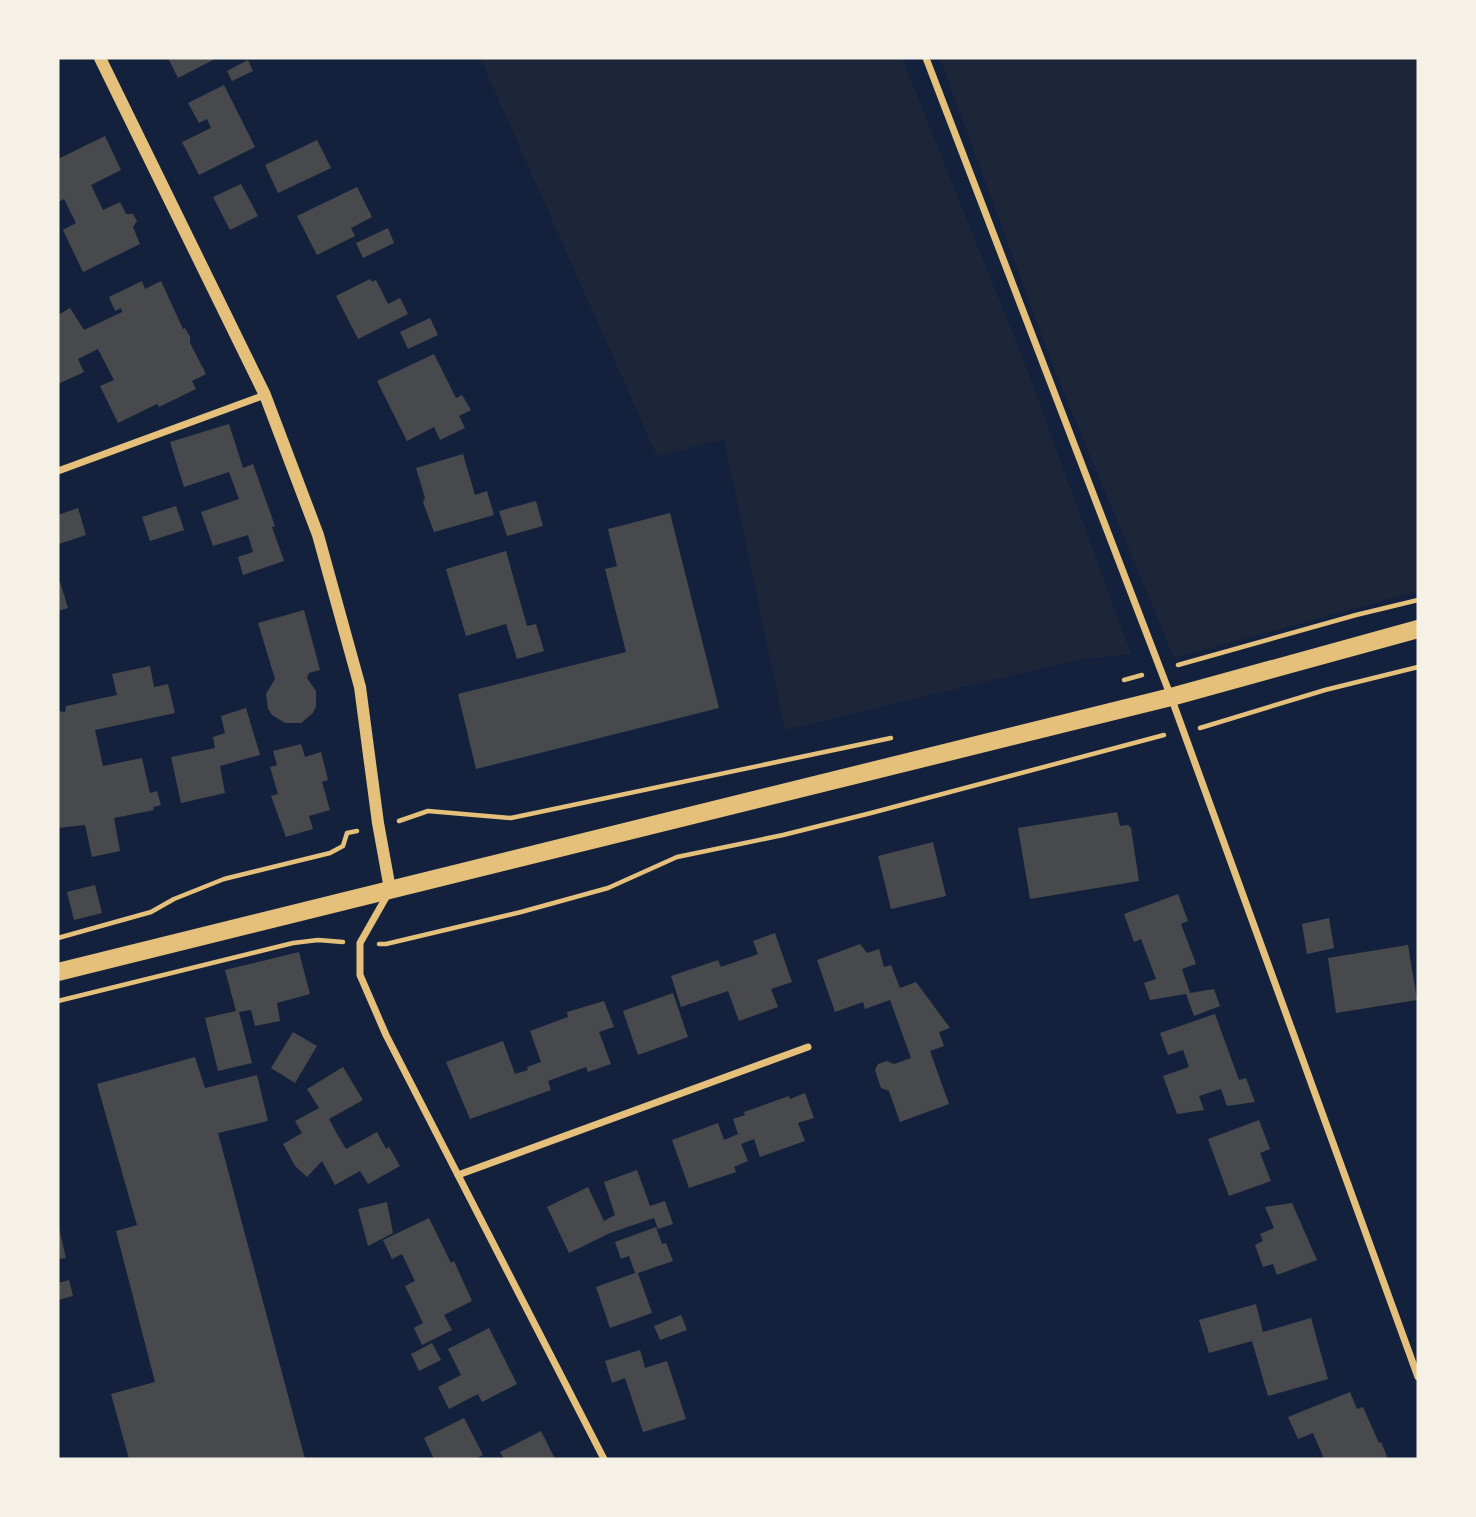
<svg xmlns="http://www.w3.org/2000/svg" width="1476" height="1517" viewBox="0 0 1476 1517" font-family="'Fira Sans Condensed',sans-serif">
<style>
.green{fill:#1d2539}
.building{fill:#48494c}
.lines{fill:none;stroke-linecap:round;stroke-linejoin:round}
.path{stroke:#e5c07b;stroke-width:4.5}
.minor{stroke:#e5c07b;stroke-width:7}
.tertiary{stroke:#e5c07b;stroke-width:12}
.primary{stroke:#e5c07b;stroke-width:18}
</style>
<rect width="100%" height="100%" fill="#14213d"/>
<!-- green -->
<g class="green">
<polygon points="480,58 902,58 1025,364 1131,654 1081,659 785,730 724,439 657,456"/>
<polygon points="940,58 1418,58 1418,591 1174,658 1053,366"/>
</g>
<!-- building -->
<g class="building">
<polygon points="168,58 212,58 213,60 178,78"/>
<polygon points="248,60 253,71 232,81 227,71"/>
<polygon points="224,85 255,147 199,175 182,142 211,128 207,119 199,123 188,103"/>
<polygon points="105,136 121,170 91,185 103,210 120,202 126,214 133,214 137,221 133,227 140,244 83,272 63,230 76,223 64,199 58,202 58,159"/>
<polygon points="317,140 331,168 278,193 265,165"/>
<polygon points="241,184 258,216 230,230 213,197"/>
<polygon points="357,187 372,217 351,228 355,236 317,255 297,216"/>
<polygon points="388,228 394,243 363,258 356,243"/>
<polygon points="370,279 372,282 376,280 388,304 400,298 408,314 358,339 336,296"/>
<polygon points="142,281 145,289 161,281 183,329 185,328 190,337 190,343 206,374 192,381 196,389 159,407 157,404 118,423 100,386 114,380 98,349 78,359 84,372 58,384 58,315 70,308 84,330 122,312 121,308 115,311 109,297"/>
<polygon points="430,318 438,335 408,349 400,332"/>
<polygon points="434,354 456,398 462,395 471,410 459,416 465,428 440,440 434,427 407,441 377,381"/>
<polygon points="229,424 243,468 253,464 275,526 272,527 284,561 243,575 238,557 253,552 248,535 213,546 201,512 239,499 229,472 184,487 170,442"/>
<polygon points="463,454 475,495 487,491 494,515 434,532 423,502 425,498 416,468"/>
<polygon points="536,501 543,526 507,536 499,511"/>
<polygon points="176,506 184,530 150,541 142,517"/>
<polygon points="78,508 86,535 59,544 58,515"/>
<polygon points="670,513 719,708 476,769 458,694 626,652 605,569 617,566 608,529"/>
<polygon points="506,551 527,626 536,624 544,651 517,659 506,624 466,636 446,569"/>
<polygon points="60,582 68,608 58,611 58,583"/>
<polygon points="304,610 320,670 309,673 307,678 316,691 316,706 313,713 301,723 285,723 272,715 268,709 266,694 275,679 258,623"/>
<polygon points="150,666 154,687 168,684 175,713 95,730 103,766 142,758 150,793 157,791 161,805 153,807 154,810 114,818 120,851 92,857 85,825 58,828 58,711 65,712 66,706 117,695 112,674"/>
<polygon points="246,708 260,755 220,766 225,793 181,803 171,757 215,748 213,737 225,733 221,716"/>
<polygon points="301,744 305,757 321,752 328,780 322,782 330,810 309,816 313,829 286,837 271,796 278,794 270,767 277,765 273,751"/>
<polygon points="1117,812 1120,826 1128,825 1131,828 1139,881 1030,899 1018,828"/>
<polygon points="933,842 946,896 891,909 878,856"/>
<polygon points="95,885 102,913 74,920 67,892"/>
<polygon points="1178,894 1188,921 1181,924 1196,964 1182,969 1190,993 1214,989 1220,1006 1194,1016 1186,994 1150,1000 1144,983 1156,979 1141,939 1134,942 1124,914"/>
<polygon points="1329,918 1334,948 1307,954 1302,924"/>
<polygon points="775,933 792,982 771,989 778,1007 739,1021 728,991 681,1007 671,976 718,960 721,967 758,954 753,941"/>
<polygon points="860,944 867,953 879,949 884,967 891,965 900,988 916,982 950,1028 939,1032 944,1046 930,1051 949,1104 900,1122 889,1091 881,1088 875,1070 878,1064 887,1061 894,1064 911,1058 890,1000 865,1009 863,1002 835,1012 817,960"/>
<polygon points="1408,945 1417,1000 1336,1013 1328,958"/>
<polygon points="299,952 310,994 277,1003 280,1021 255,1026 251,1010 239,1012 252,1063 218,1071 205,1018 236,1011 225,970"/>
<polygon points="673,993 688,1037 638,1055 623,1011"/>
<polygon points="604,1001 614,1027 599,1032 611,1064 588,1072 586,1067 548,1081 551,1090 470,1119 446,1062 503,1041 515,1074 528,1070 527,1067 541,1062 530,1031 568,1017 567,1012"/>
<polygon points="1215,1014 1239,1080 1246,1078 1255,1102 1227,1106 1221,1089 1199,1096 1204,1110 1177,1114 1163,1076 1189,1067 1183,1050 1168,1055 1160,1033"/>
<polygon points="293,1032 317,1046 295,1083 271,1068"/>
<polygon points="195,1057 205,1088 257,1075 268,1121 218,1133 305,1459 129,1459 111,1394 155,1382 116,1231 137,1225 97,1084"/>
<polygon points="343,1067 363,1100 329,1119 337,1134 346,1149 377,1132 386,1149 389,1147 400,1166 368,1184 360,1171 335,1185 322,1161 307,1177 295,1166 283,1144 302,1133 295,1121 319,1108 307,1089"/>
<polygon points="805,1093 814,1118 798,1123 805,1141 760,1157 754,1139 741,1144 748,1161 734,1167 736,1172 689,1188 672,1140 718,1123 724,1140 738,1134 733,1119 745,1115 744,1112 789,1096 790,1099"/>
<polygon points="1259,1120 1270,1149 1260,1153 1271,1181 1229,1196 1208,1139"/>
<polygon points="637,1170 650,1206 665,1201 673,1224 658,1229 654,1218 610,1233 569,1253 547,1207 588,1187 604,1221 615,1215 604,1182"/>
<polygon points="387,1202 393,1233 368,1246 358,1209"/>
<polygon points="1292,1203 1317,1260 1277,1275 1273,1264 1263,1267 1255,1245 1263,1241 1260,1234 1274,1228 1265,1207"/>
<polygon points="429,1218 451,1263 454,1261 472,1301 444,1315 452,1330 422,1345 414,1328 423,1323 405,1286 415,1281 402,1254 392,1259 383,1240"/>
<polygon points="656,1227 662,1244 666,1243 673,1261 638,1273 652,1313 610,1328 596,1287 635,1273 629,1256 621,1259 615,1242"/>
<polygon points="59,1228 66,1258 58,1259 58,1229"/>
<polygon points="69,1280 73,1296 58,1300 58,1283"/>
<polygon points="1256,1304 1263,1332 1311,1318 1328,1379 1268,1396 1252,1341 1209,1353 1199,1320"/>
<polygon points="681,1315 687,1330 660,1340 654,1326"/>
<polygon points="489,1328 517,1384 482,1402 478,1394 449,1409 438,1387 461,1375 448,1349"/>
<polygon points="432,1343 441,1360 419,1371 411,1354"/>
<polygon points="640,1350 645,1368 667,1361 686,1419 643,1432 625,1378 612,1383 605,1361"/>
<polygon points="1350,1392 1357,1409 1363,1407 1379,1443 1381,1442 1388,1459 1324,1459 1313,1433 1298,1439 1288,1417"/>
<polygon points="464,1418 483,1455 474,1459 434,1459 424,1438"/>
<polygon points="541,1431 555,1459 504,1459 500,1452"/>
</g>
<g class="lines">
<!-- path -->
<g class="path">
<polyline points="1178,665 1356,615 1418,600"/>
<polyline points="1124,680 1142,675"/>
<polyline points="1200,728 1325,690 1418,667"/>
<polyline points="399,821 428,811 511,818 891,738"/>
<polyline points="58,938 151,912 174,899 224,879 330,853 343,846 347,833 357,831"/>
<polyline points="379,944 386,944 521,912 608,888 677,857 783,835 871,813 1164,735"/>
<polyline points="58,1001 293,943 318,940 343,942"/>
</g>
<!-- minor -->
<g class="minor">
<polyline points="926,58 1171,697 1418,1377"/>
<polyline points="58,471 265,395"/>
<polyline points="389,892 360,943 360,975 386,1035 604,1459"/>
<polyline points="458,1175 808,1047"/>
</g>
<!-- tertiary -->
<polyline class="tertiary" points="100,58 265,395 318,535 360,687 378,823 390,889"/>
<!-- primary -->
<polyline class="primary" points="58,972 1171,697 1418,629"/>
</g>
<!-- border -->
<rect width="1476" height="1517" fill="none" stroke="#f6f1e7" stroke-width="119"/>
</svg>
